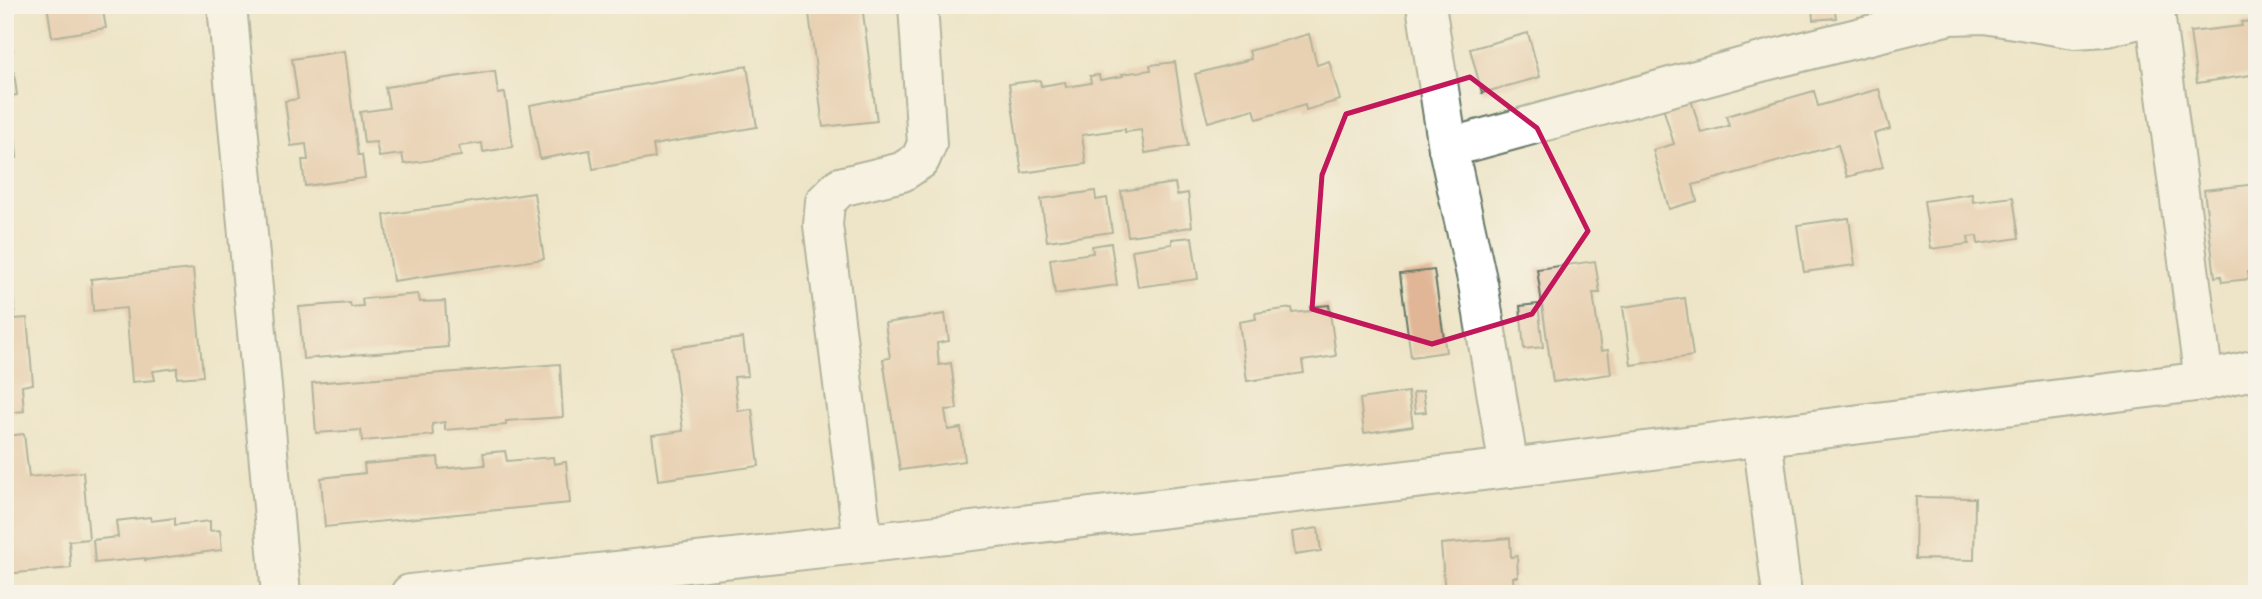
<svg xmlns="http://www.w3.org/2000/svg" width="2262" height="599" viewBox="0 0 2262 599" font-family="Itim,sans-serif">
<style>
.building{fill:#e1b697}
.lines{fill:none;stroke-linecap:round;stroke-linejoin:round}
.minor-casing{stroke:#677868;stroke-width:42}
.minor{stroke:#fff;stroke-width:38}
.marked{fill:none;stroke:#c2185b;stroke-width:5;stroke-linejoin:round}
</style>
<rect width="100%" height="100%" fill="#f7f3e8"/>
<filter id="ink" filterUnits="userSpaceOnUse"><feTurbulence type="fractalNoise" baseFrequency=".0143" numOctaves="2"/><feDisplacementMap in="SourceGraphic" scale="14" xChannelSelector="R" yChannelSelector="G"/><feConvolveMatrix kernelMatrix="1 2 1 2 8 2 1 2 1" color-interpolation-filters="sRGB"/></filter>
<filter id="wash" filterUnits="userSpaceOnUse"><feTurbulence type="fractalNoise" baseFrequency=".00686" numOctaves="4" result="noise"/><feDisplacementMap in="SourceGraphic" scale="28" xChannelSelector="R" yChannelSelector="G"/><feGaussianBlur stdDeviation="1.57" result="paint"/><feColorMatrix in="noise" values="0 0 0 0 0 0 0 0 0 0 0 0 0 0 0 0 0 1.4 0 .05"/><feComposite in="paint" operator="in"/></filter>
<g filter="url(#wash)">
<rect width="100%" height="100%" fill="#eee5c8"/>
<g id="blocks">
<!-- building -->
<g class="building">
<polygon points="47,5 102,5 106,28 52,37"/>
<polygon points="808,5 862,5 877,121 823,127"/>
<polygon points="1812,5 1834,5 1836,18 1813,20"/>
<polygon points="5,14 13,51 5,52"/>
<polygon points="2257,21 2257,79 2251,80 2251,75 2197,83 2190,32 2242,26 2241,22"/>
<polygon points="1528,33 1540,77 1482,93 1470,49"/>
<polygon points="1309,34 1317,65 1329,61 1340,100 1306,110 1305,105 1257,119 1254,109 1208,122 1195,74 1251,59 1249,51"/>
<polygon points="345,51 358,155 362,155 365,178 305,186 302,160 308,160 306,144 291,146 285,101 298,99 292,59"/>
<polygon points="1175,62 1188,146 1145,153 1141,130 1125,132 1125,129 1082,135 1086,164 1022,173 1009,84 1040,80 1041,86 1065,82 1066,87 1091,83 1090,76 1099,75 1100,80 1123,76 1122,74 1151,70 1150,65"/>
<polygon points="747,66 757,127 653,145 655,158 593,169 590,150 540,159 530,105"/>
<polygon points="495,71 498,94 505,93 513,147 483,152 482,143 459,146 461,156 404,164 402,154 379,157 376,142 364,143 360,112 389,108 385,87"/>
<polygon points="14,72 17,95 5,97 5,73"/>
<polygon points="1879,89 1890,129 1874,134 1883,167 1847,177 1838,145 1693,185 1697,201 1669,209 1653,150 1674,144 1662,104 1690,96 1701,133 1729,126 1726,116 1814,91 1818,106"/>
<polygon points="14,126 17,158 5,160 5,128"/>
<polygon points="1175,183 1177,195 1188,193 1192,227 1128,236 1121,191"/>
<polygon points="2257,184 2257,271 2248,272 2249,279 2222,282 2221,276 2215,277 2204,190"/>
<polygon points="1095,191 1096,200 1107,198 1112,232 1047,241 1041,199"/>
<polygon points="534,193 544,259 393,281 384,215"/>
<polygon points="1972,194 1973,202 2013,197 2019,238 1978,244 1977,236 1968,237 1969,244 1931,249 1924,201"/>
<polygon points="1849,218 1855,265 1804,272 1797,225"/>
<polygon points="1192,237 1198,279 1138,287 1132,250 1172,244 1172,239"/>
<polygon points="1111,243 1117,285 1055,294 1050,259 1093,253 1092,246"/>
<polygon points="1595,261 1600,293 1593,293 1601,351 1608,350 1611,374 1553,382 1537,269"/>
<polygon points="193,269 203,376 177,378 177,368 153,371 155,380 132,382 126,308 93,311 91,279"/>
<polygon points="1434,270 1446,352 1411,357 1400,274"/>
<polygon points="13,292 15,319 27,318 33,384 22,386 24,411 5,413 5,293"/>
<polygon points="418,294 420,302 445,301 448,347 303,359 299,307 350,303 351,307 363,306 362,299"/>
<polygon points="1685,298 1693,356 1631,365 1623,307"/>
<polygon points="1538,304 1543,347 1524,349 1520,306"/>
<polygon points="1329,305 1336,356 1302,361 1304,373 1247,381 1239,322 1256,319 1255,313 1292,308 1293,313 1310,311 1310,307"/>
<polygon points="945,314 949,341 937,343 939,365 951,363 957,409 945,410 948,430 961,428 965,461 900,470 883,359 890,358 885,323"/>
<polygon points="743,338 748,376 734,377 738,411 752,409 759,466 658,480 652,435 683,431 672,348"/>
<polygon points="560,364 563,417 506,421 506,425 445,430 445,422 432,424 433,435 362,441 361,430 316,433 312,383"/>
<polygon points="1423,391 1426,412 1415,413 1413,393"/>
<polygon points="1408,392 1413,426 1364,433 1360,399"/>
<polygon points="24,434 29,477 83,472 89,539 69,541 71,568 5,574 5,436"/>
<polygon points="505,451 507,461 553,457 554,464 566,462 570,503 325,527 321,478 365,473 364,464 438,457 439,469 485,465 483,453"/>
<polygon points="1916,497 1975,498 1974,560 1915,559"/>
<polygon points="150,517 151,521 175,518 175,525 210,521 210,531 220,530 222,550 145,560 145,558 95,563 93,540 118,537 116,521"/>
<polygon points="1318,528 1321,551 1295,555 1292,532"/>
<polygon points="1510,538 1511,557 1517,556 1518,577 1513,577 1514,594 1445,594 1441,544"/>
</g>
</g>
</g>
<g filter="url(#ink)">
<use href="#blocks" fill-opacity="0" stroke="#677868" stroke-width="2"/>
<g class="lines">
<!-- minor casing -->
<g class="minor-casing">
<g id="minor">
<polyline points="227,5 281,594"/>
<polyline points="1426,5 1448,148 1478,284 1509,468"/>
<polyline points="2154,5 2204,381"/>
<polyline points="1448,148 1765,61 1950,15 1985,14 2075,29 2106,27 2155,15"/>
<polyline points="1762,437 1782,594"/>
<polyline points="863,543 823,225 825,202 840,187 902,172 920,160 927,144 918,5"/>
<polyline points="410,594 912,538 1509,468 2204,381 2257,369"/>
</g>
</g>
<!-- minor -->
<use href="#minor" class="minor"/>
</g>
</g>
<!-- marked area -->
<path d="M0 0H2262V599H0ZM 1470,77 L 1537,128 L 1588,231 L 1532,314 L 1432,344 L 1312,309 L 1322,175 L 1346,114 Z" fill="#eee5c8" fill-opacity=".55" fill-rule="evenodd"/>
<path class="marked" d="M 1470,77 L 1537,128 L 1588,231 L 1532,314 L 1432,344 L 1312,309 L 1322,175 L 1346,114 Z"/>
<!-- margin -->
<rect width="2262" height="599" fill="none" stroke="#f7f3e8" stroke-width="28"/>
</svg>
